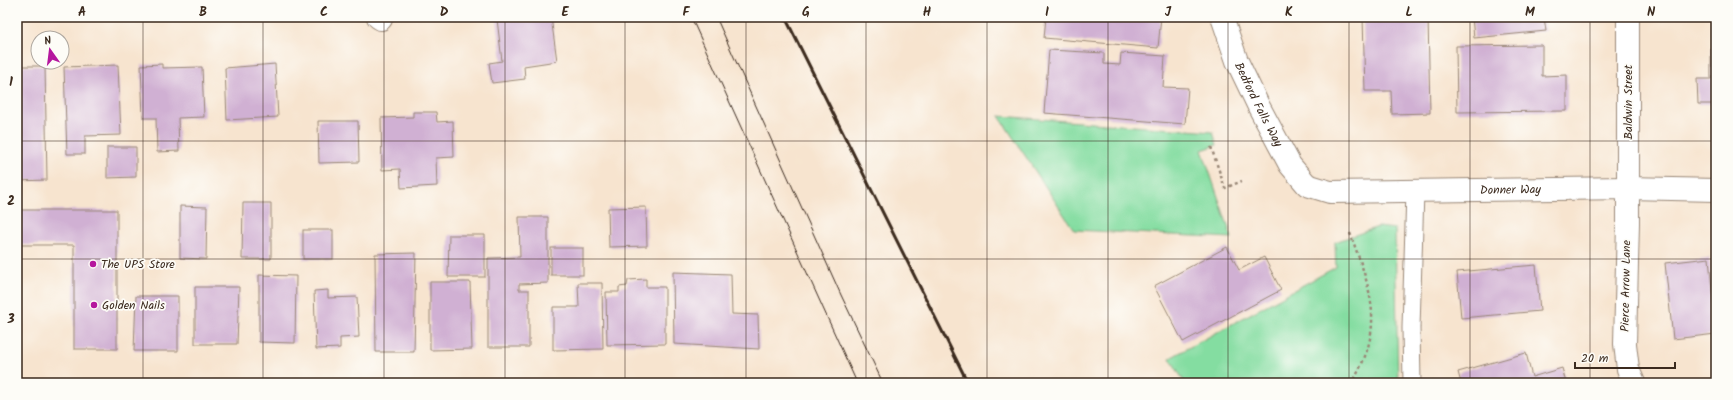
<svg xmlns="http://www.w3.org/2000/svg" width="1733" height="400" viewBox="0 0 1733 400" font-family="Kalam,sans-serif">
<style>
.green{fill:#84dda1;stroke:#608460}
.building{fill:#d0b0d3}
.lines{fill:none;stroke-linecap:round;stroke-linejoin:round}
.service-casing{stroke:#998776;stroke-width:19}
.minor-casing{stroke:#998776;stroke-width:24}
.path{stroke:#998776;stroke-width:2.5;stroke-dasharray:3 3;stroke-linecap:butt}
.service{stroke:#fff;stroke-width:17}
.minor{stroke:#fff;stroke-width:22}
.tram{stroke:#3b2a1e;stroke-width:1}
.rail{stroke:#3b2a1e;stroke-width:3}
.grid{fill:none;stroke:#3b2a1e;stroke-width:1;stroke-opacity:0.55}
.poi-dot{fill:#b5179e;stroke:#fdfcf7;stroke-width:1.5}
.labels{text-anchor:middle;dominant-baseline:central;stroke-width:3.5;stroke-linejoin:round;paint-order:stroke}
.street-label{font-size:12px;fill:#3b2a1e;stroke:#fdfcf7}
.poi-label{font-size:12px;fill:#3b2a1e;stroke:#fdfcf7;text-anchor:start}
.neatline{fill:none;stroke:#3b2a1e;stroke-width:1.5}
.grid-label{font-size:13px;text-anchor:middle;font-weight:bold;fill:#3b2a1e}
</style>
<rect width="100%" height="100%" fill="#fdfcf7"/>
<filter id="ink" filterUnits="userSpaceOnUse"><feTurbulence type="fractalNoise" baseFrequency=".025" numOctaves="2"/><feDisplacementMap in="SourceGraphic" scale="8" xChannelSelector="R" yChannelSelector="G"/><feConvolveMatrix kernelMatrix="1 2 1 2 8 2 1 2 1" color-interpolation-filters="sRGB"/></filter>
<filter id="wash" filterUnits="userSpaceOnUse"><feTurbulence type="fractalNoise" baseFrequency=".012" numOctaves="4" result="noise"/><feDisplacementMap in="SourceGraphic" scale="16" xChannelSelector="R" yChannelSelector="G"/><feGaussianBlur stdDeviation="0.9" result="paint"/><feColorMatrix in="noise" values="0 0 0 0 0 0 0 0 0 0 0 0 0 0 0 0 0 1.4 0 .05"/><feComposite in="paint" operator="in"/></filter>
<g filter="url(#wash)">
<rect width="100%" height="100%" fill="#f7e4cf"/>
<!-- green -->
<g class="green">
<polygon points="999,116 1213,132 1217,145 1202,150 1232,238 1074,230"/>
<polygon points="1378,227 1395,229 1398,383 1185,383 1170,358 1336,267 1335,242"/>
</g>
<g id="blocks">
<!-- building -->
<g class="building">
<polygon points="511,17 551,17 557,61 524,66 525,79 492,83 489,63 502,61 497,19"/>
<polygon points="1046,17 1161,17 1158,48 1044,38"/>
<polygon points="1363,17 1428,17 1430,113 1392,114 1391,91 1365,91"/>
<polygon points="1472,17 1544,17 1546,31 1474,38"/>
<polygon points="1711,17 1716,17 1716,36 1712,36"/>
<polygon points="1542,45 1542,76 1567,75 1567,111 1457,112 1456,46"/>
<polygon points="1716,48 1716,104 1698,104 1697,79 1711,79 1711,49"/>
<polygon points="1049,50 1104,53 1104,64 1120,65 1121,53 1165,56 1163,87 1188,88 1185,124 1044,113"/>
<polygon points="162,64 162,68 202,67 204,117 178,118 179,151 157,152 156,118 143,118 141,65"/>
<polygon points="275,64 278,117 227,120 225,68"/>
<polygon points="118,65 121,135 85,136 85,154 67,154 64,67"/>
<polygon points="17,66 45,66 47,180 17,181"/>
<polygon points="413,112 436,112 437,122 453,121 454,157 436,158 437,186 401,188 400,169 382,170 381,118 413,117"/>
<polygon points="318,121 358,121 359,162 319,163"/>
<polygon points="107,147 136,147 136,177 107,178"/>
<polygon points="243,203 271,203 271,259 242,259"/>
<polygon points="180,206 207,207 206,259 180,258"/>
<polygon points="646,207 647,246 609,247 608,208"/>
<polygon points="17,210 117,210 117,349 74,349 74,245 17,245"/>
<polygon points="519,217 548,217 548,283 519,284 519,290 529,290 529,347 488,347 488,258 520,257"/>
<rect x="303" y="230" width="30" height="29"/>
<polygon points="449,235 485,235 485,277 448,277"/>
<polygon points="1227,247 1239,270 1264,257 1281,290 1183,342 1154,286"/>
<rect x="551" y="248" width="32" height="27"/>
<polygon points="416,253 414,352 376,352 375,254"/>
<polygon points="1709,258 1716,334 1673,339 1665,263"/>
<polygon points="1536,265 1540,311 1461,318 1457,272"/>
<polygon points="673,272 731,274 732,314 758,315 759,349 674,344"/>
<polygon points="259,275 296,276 295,343 259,342"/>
<polygon points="646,279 646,287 665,287 665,344 607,345 606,292 619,292 619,287 627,286 628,280"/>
<polygon points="430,282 470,282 472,349 430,350"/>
<polygon points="578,283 602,283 603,349 553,350 553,307 579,307"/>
<polygon points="195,287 239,287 237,344 195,344"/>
<polygon points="328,290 328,298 357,297 359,337 340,338 340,348 316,349 314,291"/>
<polygon points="136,296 178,296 178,351 134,351"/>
<polygon points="1526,353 1532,377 1562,368 1566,383 1461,383 1458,372"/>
</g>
</g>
</g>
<g filter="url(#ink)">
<use href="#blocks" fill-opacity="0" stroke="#998776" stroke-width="1"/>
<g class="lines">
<!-- service casing -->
<g class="service-casing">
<polyline id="service" points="1412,383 1411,328 1415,191"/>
</g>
<!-- minor casing -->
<g class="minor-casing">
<g id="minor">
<polyline points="378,17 381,19"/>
<path id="s1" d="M 1222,17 L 1237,61 L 1259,107 L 1290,165 L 1307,185 L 1330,192 L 1628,188 L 1716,190"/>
<polyline points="1628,17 1628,223 1625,344 1628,369 1634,383"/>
</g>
</g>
<!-- path -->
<g class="path">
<polyline points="1211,147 1225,188 1242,181"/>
<path d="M 1350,233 C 1371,291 1386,325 1352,383"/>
</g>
<!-- service -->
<use href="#service" class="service"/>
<!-- minor -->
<use href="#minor" class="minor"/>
<!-- tram -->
<g class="tram">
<polyline points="691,17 857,383"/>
<polyline points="716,17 841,295 883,383"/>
</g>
<!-- rail -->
<polyline class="rail" points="785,17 968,383"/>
</g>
</g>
<!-- grid -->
<path class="grid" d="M 143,17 L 143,383M 263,17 L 263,383M 384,17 L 384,383M 505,17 L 505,383M 625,17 L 625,383M 746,17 L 746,383M 866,17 L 866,383M 987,17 L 987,383M 1108,17 L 1108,383M 1228,17 L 1228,383M 1349,17 L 1349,383M 1470,17 L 1470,383M 1590,17 L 1590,383M 17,141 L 1716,141M 17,259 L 1716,259"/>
<!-- markers -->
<g class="poi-dot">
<circle cx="93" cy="264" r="4"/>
<circle cx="94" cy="305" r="4"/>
</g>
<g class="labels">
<!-- street labels -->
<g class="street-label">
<text transform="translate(1628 102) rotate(-90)">Baldwin Street</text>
<text stroke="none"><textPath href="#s1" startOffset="95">Bedford Falls Way</textPath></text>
<text stroke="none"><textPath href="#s1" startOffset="394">Donner Way</textPath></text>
<text transform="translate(1626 286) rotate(-89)">Pierce Arrow Lane</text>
</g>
<!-- poi labels -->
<g class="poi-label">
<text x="101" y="264">The UPS Store</text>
<text x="102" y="305">Golden Nails</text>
</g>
</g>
<!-- margin -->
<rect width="1733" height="400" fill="none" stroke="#fdfcf7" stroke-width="44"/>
<!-- north arrow -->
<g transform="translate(50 50) rotate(346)"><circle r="19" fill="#fdfcf7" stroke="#afa8a0"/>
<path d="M0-3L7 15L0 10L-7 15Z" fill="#b5179e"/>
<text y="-6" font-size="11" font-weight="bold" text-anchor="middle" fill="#3b2a1e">N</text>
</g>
<!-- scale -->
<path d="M1575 362v6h100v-6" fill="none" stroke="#3b2a1e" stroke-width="2"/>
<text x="1581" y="362" font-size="12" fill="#3b2a1e" stroke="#fdfcf7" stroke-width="3" paint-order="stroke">20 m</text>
<rect x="22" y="22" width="1689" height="356" class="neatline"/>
<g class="grid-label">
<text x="82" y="16">A</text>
<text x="203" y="16">B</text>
<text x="324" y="16">C</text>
<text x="444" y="16">D</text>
<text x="565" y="16">E</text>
<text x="686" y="16">F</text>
<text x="806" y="16">G</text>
<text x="927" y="16">H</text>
<text x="1047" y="16">I</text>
<text x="1168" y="16">J</text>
<text x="1289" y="16">K</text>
<text x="1409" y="16">L</text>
<text x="1530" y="16">M</text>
<text x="1651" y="16">N</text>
<text x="11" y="86">1</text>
<text x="11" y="205">2</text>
<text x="11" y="323">3</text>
</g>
</svg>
